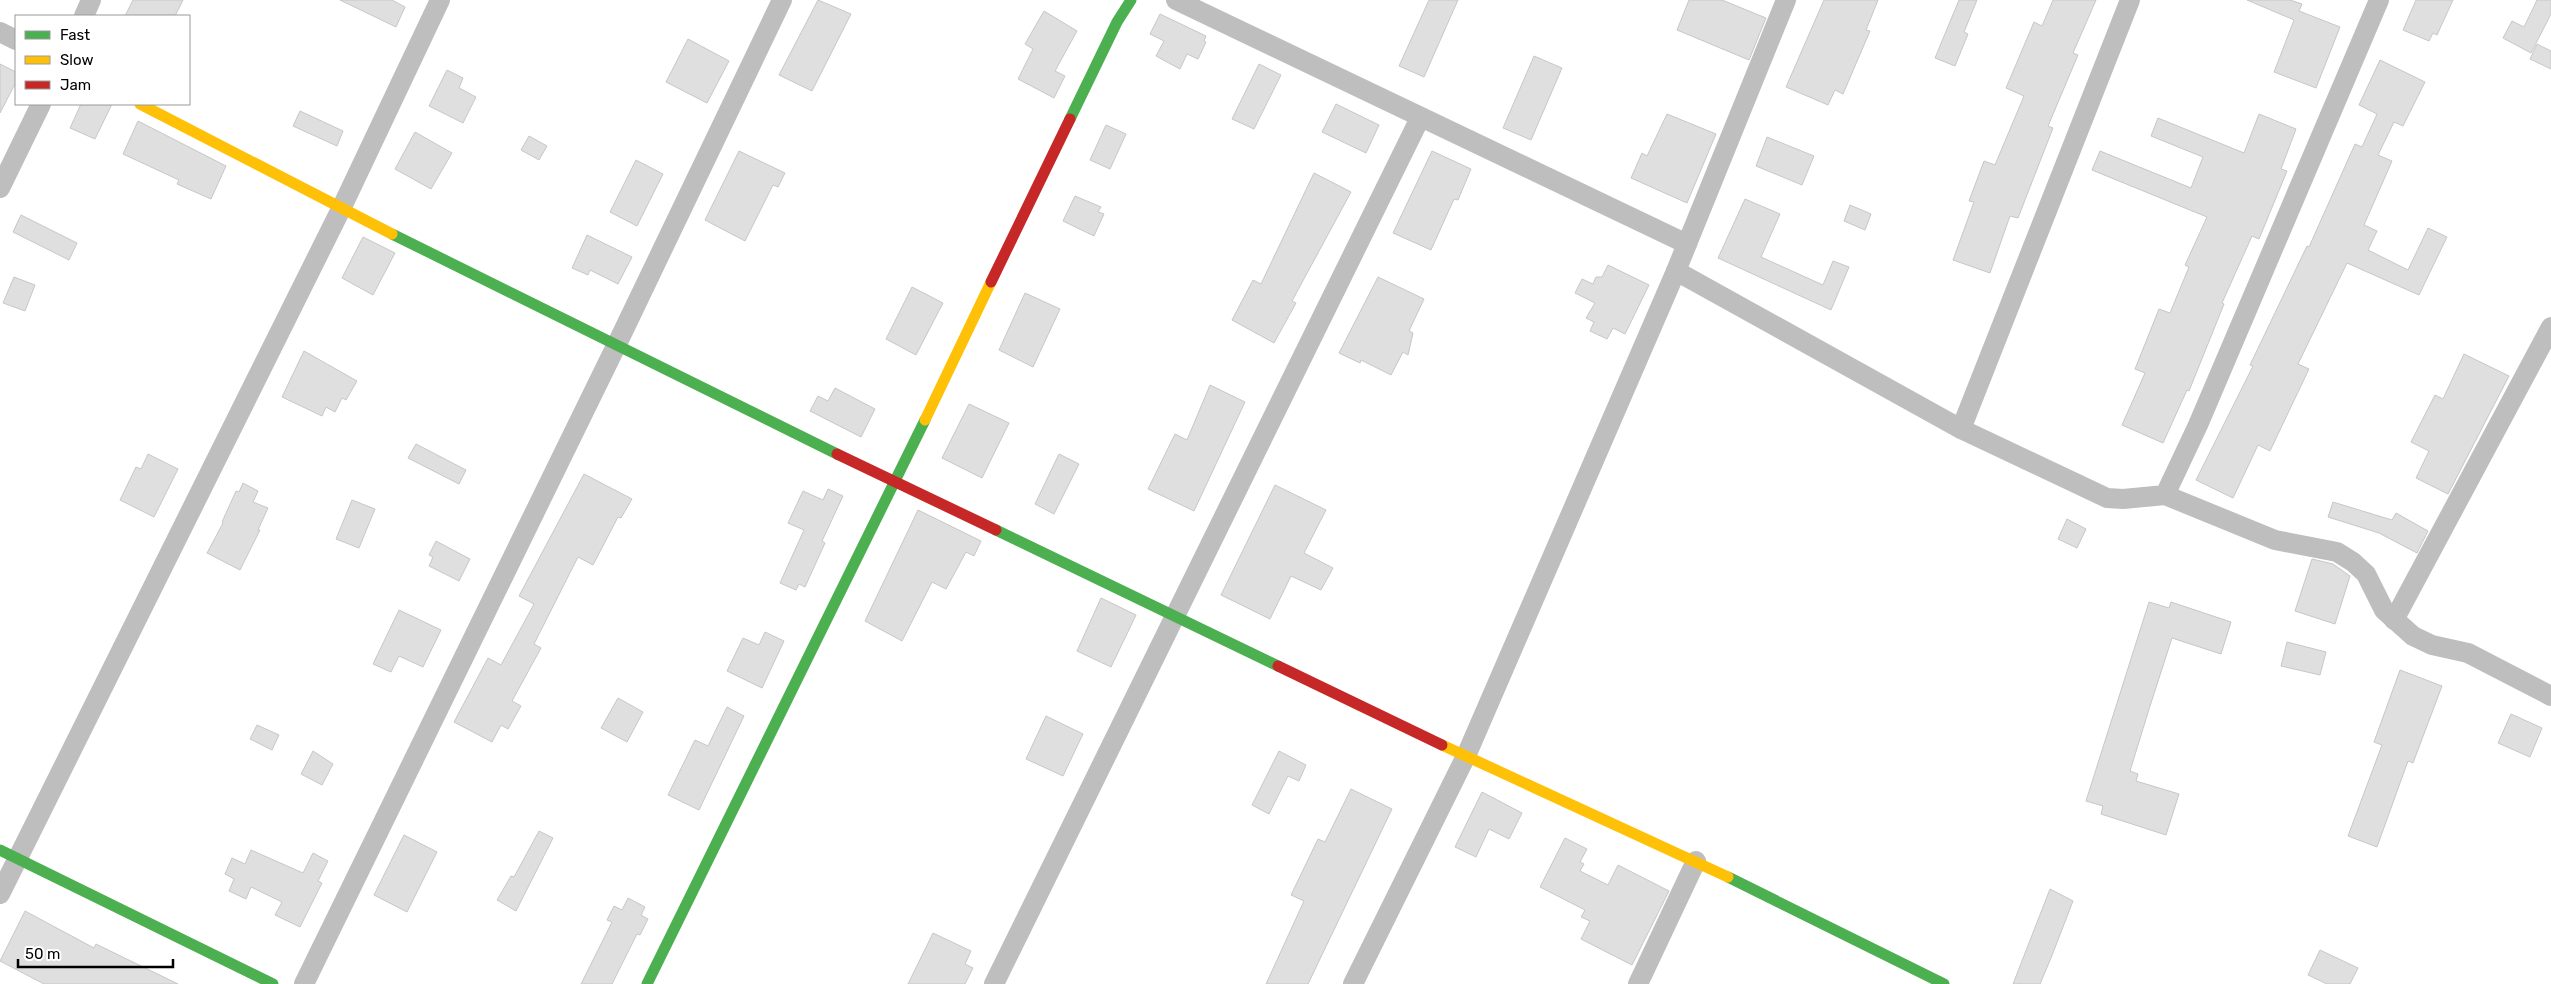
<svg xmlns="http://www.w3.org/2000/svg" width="2551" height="984" viewBox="0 0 2551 984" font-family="Rubik,sans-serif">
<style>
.building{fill:#dfdfdf;stroke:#c7c7c7}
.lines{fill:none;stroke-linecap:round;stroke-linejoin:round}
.street{stroke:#bebebe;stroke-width:20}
.fast{stroke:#4caf50;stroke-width:11}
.slow{stroke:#ffc107;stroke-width:11}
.jam{stroke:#c62828;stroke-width:11}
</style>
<rect width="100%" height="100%" fill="#fff"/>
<!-- building -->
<g class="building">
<polygon points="133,0 183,0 175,16 125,16"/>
<polygon points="340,0 392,0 405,7 396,27"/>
<polygon points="818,0 851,14 812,91 779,75"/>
<polygon points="1429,0 1458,0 1424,77 1399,66"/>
<polygon points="1689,0 1722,0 1766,18 1749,60 1677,30"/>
<polygon points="1824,0 1878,0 1866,30 1870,31 1843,94 1835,90 1828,105 1786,87"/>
<polygon points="1959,0 1977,0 1964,32 1968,34 1955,66 1935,58"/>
<polygon points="2053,0 2096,0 2073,53 2078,55 2048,126 2053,128 2018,218 2010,216 1990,273 1953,260 1974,202 1969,201 1984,161 1995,165 2024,96 2006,88 2034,22 2042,26"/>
<polygon points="2247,0 2290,0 2302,4 2299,11 2340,27 2316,88 2274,72 2294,20"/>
<polygon points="2416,0 2453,0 2437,35 2433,33 2429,41 2403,30"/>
<polygon points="2537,0 2551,0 2551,14 2531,53 2503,38 2512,21 2524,27"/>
<polygon points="1044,11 1077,31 1055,71 1065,76 1054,98 1018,79 1033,49 1025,44"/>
<polygon points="1160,14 1206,36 1204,41 1206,42 1198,59 1187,54 1180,69 1156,56 1164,41 1150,34"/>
<polygon points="688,39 729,61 707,103 666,82"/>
<polygon points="2537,44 2551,51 2551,69 2530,59"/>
<polygon points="1534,56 1562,68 1531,140 1503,128"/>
<polygon points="2380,60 2425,82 2403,126 2394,122 2378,155 2392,161 2364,225 2377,231 2368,250 2408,270 2428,228 2447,237 2419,295 2347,263 2298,364 2309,369 2270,451 2258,445 2233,498 2196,480 2253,366 2250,365 2307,246 2309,247 2355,144 2362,147 2377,114 2359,105"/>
<polygon points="0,64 16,72 16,82 0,113"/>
<polygon points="1259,64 1281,75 1254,129 1232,119"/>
<polygon points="447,70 463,78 459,88 476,97 463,123 429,106"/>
<polygon points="81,104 112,104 95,139 70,128"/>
<polygon points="1336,104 1379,125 1366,153 1322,132"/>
<polygon points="300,111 343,131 337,146 293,126"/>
<polygon points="1667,114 1716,134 1687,203 1631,178 1642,153 1647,156"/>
<polygon points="2259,114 2296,129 2281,169 2287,171 2259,239 2252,236 2222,303 2224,304 2189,391 2187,390 2163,443 2122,425 2145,373 2135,369 2159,309 2170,313 2189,267 2185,265 2207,217 2092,170 2100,151 2191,188 2203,157 2151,136 2158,118 2244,153"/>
<polygon points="138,121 226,166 211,199 177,184 179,180 123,154"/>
<polygon points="1106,125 1126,134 1110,169 1090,160"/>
<polygon points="415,132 452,153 431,189 395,169"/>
<polygon points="529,136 547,146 539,160 521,150"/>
<polygon points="1767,137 1814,156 1802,185 1756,166"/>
<polygon points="739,151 785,173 778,187 773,185 745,241 705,220"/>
<polygon points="1432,151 1471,169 1458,200 1454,199 1431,250 1393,233"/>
<polygon points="636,160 663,174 637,226 610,212"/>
<polygon points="1314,173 1351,192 1292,301 1296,303 1274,343 1232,320 1253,280 1261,284"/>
<polygon points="1075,196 1101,207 1098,212 1104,214 1094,236 1063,221"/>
<polygon points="1745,199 1780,214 1761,257 1823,285 1833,261 1849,267 1831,310 1718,258"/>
<polygon points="1850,205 1871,214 1865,230 1844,221"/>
<polygon points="21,215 77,243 69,260 13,232"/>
<polygon points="587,235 632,257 618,284 590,270 588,275 572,268"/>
<polygon points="363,237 395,253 373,295 342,278"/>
<polygon points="1608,265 1649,285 1625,334 1613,328 1607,339 1590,331 1594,322 1586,318 1595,303 1575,293 1582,279 1593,284 1596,277 1602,277"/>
<polygon points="14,277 35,285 25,311 3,303"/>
<polygon points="1378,277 1424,299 1409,331 1413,333 1408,355 1403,352 1391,375 1361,360 1360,363 1339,353"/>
<polygon points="912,287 943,303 916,355 886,339"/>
<polygon points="1025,293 1060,309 1033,367 999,350"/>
<polygon points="304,351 357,381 346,400 342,398 335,412 326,407 322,416 282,397"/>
<polygon points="2464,354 2509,376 2448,494 2416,478 2429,451 2411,442 2435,395 2443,399"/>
<polygon points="1210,385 1245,402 1194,511 1148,489 1175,434 1187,440"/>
<polygon points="835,388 875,409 861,437 810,411 818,396 828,401"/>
<polygon points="969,404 1009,423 982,478 942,458"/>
<polygon points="416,444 466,470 459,484 408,458"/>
<polygon points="148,454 178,469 154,517 120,500 136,467 141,469"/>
<polygon points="1059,454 1079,464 1054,514 1035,504"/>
<polygon points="584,474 632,499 621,518 618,517 593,565 578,557 534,644 541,648 512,701 521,706 508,729 501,725 492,742 454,722 488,658 501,665 534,604 519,596"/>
<polygon points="243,483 258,491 253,502 268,508 258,530 260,530 240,570 207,553 223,523 222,522 236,491 239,492"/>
<polygon points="1275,485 1326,510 1304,553 1333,568 1321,590 1291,576 1270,619 1221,595"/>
<polygon points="828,489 843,496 822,541 825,543 805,587 799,584 796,590 780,583 804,530 788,523 803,491 823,500"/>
<polygon points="352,500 375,509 359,548 336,539"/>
<polygon points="2333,502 2392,520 2396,513 2428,531 2417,553 2379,533 2328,517"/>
<polygon points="918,510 981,541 974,556 966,552 946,589 932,582 902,641 865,621"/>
<polygon points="2067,519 2086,529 2077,548 2058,539"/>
<polygon points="436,541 470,559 459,581 429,566 433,557 429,555"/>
<polygon points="2312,559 2333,564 2350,576 2335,624 2295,611"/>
<polygon points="1101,598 1136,615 1111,667 1077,651"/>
<polygon points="2149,602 2169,608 2171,602 2231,622 2221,654 2172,638 2150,706 2130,771 2138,774 2136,781 2179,794 2166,835 2101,814 2103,806 2086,801"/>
<polygon points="399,610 441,630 423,667 399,656 391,672 373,664"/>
<polygon points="765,632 784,641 762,688 727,671 743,638 759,645"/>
<polygon points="2287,642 2326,652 2320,675 2281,666"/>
<polygon points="2400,670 2442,686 2413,763 2408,761 2377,847 2348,836 2382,745 2374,742"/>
<polygon points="618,698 643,712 627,742 601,728"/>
<polygon points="727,707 744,716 699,810 668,795 695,740 708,746"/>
<polygon points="2511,714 2542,728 2530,757 2498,743"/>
<polygon points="1046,716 1083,734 1063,776 1026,759"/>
<polygon points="257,725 279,735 272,750 250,739"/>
<polygon points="313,751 333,764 322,785 301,774"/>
<polygon points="1279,751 1306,765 1299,781 1288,776 1269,814 1252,805"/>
<polygon points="1351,789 1392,809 1308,984 1266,984 1304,901 1291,895 1318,839 1325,842"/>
<polygon points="1482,792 1522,813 1509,839 1489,829 1476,857 1455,847"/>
<polygon points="539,831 553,838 516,911 497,900 511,876 514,877"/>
<polygon points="404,835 437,852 407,912 374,895"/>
<polygon points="1565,838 1587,849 1580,862 1584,864 1580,871 1608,885 1618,865 1669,891 1632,965 1581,939 1590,921 1581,917 1585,910 1540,887"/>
<polygon points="251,850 303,873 313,853 328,861 318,881 322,883 300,927 275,915 282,902 251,887 246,899 229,891 234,879 225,874 232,858 245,864"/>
<polygon points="2050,889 2073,901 2051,958 2040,984 2013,984"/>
<polygon points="628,898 645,907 641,915 648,919 640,935 637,934 612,984 581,984 612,922 607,920 614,906 622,910"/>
<polygon points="25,911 94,948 96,944 178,984 44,984 0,961"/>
<polygon points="933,933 971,951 965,964 973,968 965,984 908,984"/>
<polygon points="2320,950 2358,968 2350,984 2327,984 2308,975"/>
</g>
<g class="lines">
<!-- street -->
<g class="street">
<polyline points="1176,0 1687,244"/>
<polyline points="84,16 91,0"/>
<polyline points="0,32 16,40"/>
<polyline points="0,188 41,104"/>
<polyline points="1676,271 1961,429 2107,498 2123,499 2165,495 2198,425 2379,0"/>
<polyline points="1961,429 2130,0"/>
<polyline points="2165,495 2275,540 2337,552 2353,562 2366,574 2384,610 2413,636 2432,645 2468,653 2551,696"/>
<polyline points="2394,620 2551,327"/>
<polyline points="0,894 341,209 440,0"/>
<polyline points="304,984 617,344 782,0"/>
<polyline points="994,984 1420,118"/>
<polyline points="1353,984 1466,756 1676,271 1786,0"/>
<polyline points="1638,984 1696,861"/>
</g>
<!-- fast -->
<g class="fast">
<polyline points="1070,119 1117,22 1131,0"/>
<polyline points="392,234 837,454"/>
<polyline points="996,530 1278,666"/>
<polyline points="0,850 273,984"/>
<polyline points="1728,877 1944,984"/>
<polyline points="647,984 925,420"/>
</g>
<!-- slow -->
<g class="slow">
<polyline points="140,104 392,234"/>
<polyline points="925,420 991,282"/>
<polyline points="1442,745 1728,877"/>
</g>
<!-- jam -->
<g class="jam">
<polyline points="991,282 1070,119"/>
<polyline points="837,454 996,530"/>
<polyline points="1278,666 1442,745"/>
</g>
</g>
<!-- legend -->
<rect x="15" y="15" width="175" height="90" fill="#ffffff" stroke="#999999"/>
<rect x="25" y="31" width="25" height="8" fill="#4caf50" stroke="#999999"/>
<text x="60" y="40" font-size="15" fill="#000000">Fast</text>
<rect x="25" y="56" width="25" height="8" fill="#ffc107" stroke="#999999"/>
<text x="60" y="65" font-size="15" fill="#000000">Slow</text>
<rect x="25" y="81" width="25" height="8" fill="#c62828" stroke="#999999"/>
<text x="60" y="90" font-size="15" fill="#000000">Jam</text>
<!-- scale -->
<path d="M18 959v8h155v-8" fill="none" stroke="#000000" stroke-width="2.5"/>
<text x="25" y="959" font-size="15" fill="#000000" stroke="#ffffff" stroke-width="4" paint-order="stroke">50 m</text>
</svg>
